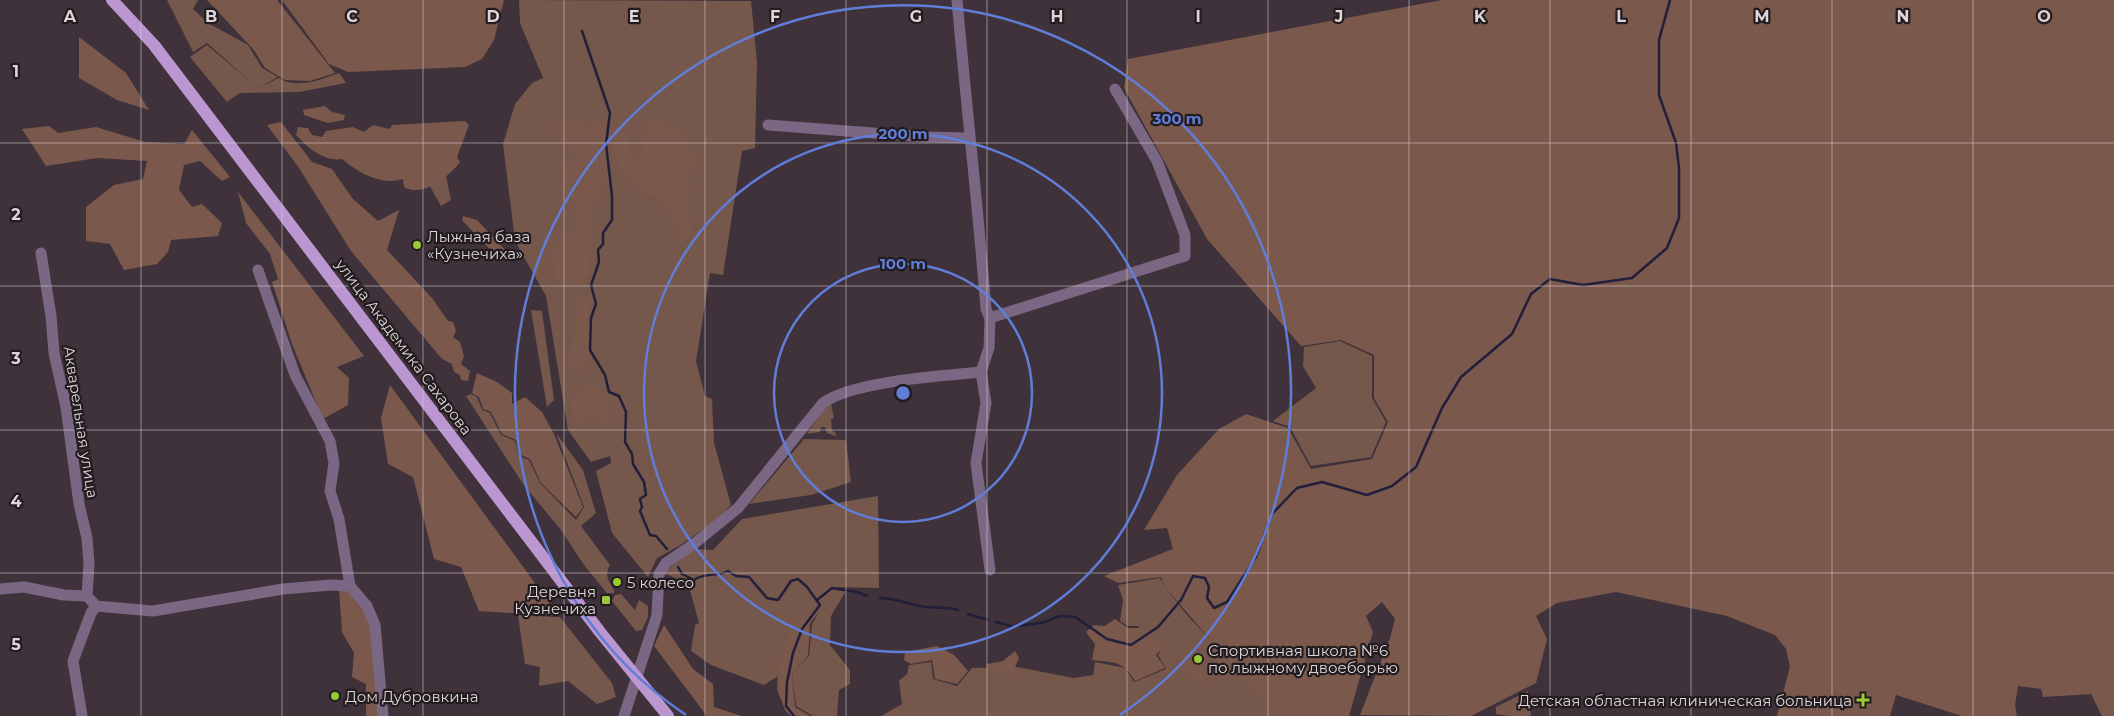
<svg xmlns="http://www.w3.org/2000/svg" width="2114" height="716" viewBox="0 0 2114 716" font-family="Montserrat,sans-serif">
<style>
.green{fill:#76574c}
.forest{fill:#7b584c}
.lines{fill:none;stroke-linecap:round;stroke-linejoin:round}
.stream{stroke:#211f3a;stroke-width:2.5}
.minor{stroke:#7a6784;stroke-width:11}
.major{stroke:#bc96d1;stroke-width:12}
.grid{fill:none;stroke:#ddd5d9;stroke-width:1;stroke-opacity:0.55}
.ring{fill:none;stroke:#607dd8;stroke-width:2.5}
.poi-dot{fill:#9acb35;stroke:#221c1f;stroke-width:2}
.labels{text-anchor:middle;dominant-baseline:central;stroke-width:4.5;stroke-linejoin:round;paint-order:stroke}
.poi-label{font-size:15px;fill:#ddd5d9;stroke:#221c1f;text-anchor:start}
.street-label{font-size:15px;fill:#ddd5d9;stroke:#221c1f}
.grid-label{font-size:16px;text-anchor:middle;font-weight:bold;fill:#ddd5d9;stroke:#221c1f;stroke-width:4.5;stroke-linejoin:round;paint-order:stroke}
.centre{fill:#607dd8;stroke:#221c1f;stroke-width:2.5}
.ring-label{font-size:15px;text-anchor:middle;font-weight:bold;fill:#607dd8;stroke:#221c1f;stroke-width:4.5;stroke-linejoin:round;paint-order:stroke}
</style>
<rect width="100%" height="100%" fill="#3f323a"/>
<!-- green -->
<g class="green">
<path d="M 167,0 L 198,0 L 193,9 L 208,23 L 248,45 L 262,68 L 278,77 L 258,88 L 279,78 C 296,90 322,79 339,73 L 346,83 L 299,92 L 240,93 L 227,102 L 190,57 L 207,45 L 252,83 L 207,43 L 193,52 Z"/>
<polygon points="519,0 751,1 757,62 755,148 742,151 723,275 710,273 696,361 705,396 712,399 714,443 731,505 718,519 679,546 657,558 648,577 612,533 596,471 611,463 610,456 591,462 568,430 546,296 515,241 503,144 515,104 532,83 543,78 520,23"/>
<polygon points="445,171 451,200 441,206 427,181"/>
<polygon points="531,310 542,311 554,400 547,407"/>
<polygon points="1340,341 1372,356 1372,398 1386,422 1371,457 1311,466 1290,427 1273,421 1316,388 1303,366 1304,347"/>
<path d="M 471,394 L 477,397 L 482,410 L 490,413 L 501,435 L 515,441 L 519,456 L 529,460 L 540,483 L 576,520 L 584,507 L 556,433 L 583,470 L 596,513 L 581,526 L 610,565 C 604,576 609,581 614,590 L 614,593 L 607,593 L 584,565 L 561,530 L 523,484 L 466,396 Z"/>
<polygon points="831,404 834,418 831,419 832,431 835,432 836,436 827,433 825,427 821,427 820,432 807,434 823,410"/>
<polygon points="804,439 846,440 851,482 811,495 749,504"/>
<polygon points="878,496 879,588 837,587 835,590 846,591 831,616 830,645 850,670 850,684 839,690 837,716 813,716 796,706 792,673 809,656 812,624 819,612 811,622 794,666 764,685 711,665 691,651 695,625 699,623 688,583 663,573 694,549 713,550 742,519"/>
<polygon points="1160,578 1165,587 1187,615 1283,716 881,716 902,704 899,681 907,674 909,665 931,662 933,679 957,686 972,668 1017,667 1074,678 1093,675 1095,662 1125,668 1134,682 1166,669 1158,655 1160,652 1138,626 1128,626 1120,621 1123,600 1118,585"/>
<polygon points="621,594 635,610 639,600 648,606 648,617 642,630 636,631 612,601 615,595"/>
<polygon points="518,615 560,617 612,683 616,697 597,704 568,681 539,686 540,667 525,664"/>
<polygon points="1528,691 1531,716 1510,716 1496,714 1496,707"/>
</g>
<!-- forest -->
<g class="forest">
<polygon points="207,0 277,0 335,73 310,81 285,80 265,68 253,49"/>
<polygon points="282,0 504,0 494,40 482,59 465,67 348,72 329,64"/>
<polygon points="1442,0 2114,0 2114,716 2102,716 2091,694 2043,697 2041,689 2018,686 2015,706 2017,716 1962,716 1896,695 1890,716 1777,716 1790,667 1786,649 1775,635 1727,616 1616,592 1557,603 1536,616 1547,639 1536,683 1471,716 1360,715 1390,638 1395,619 1382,602 1366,616 1373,632 1349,716 1276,716 1165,587 1161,577 1118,583 1104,576 1173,549 1167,528 1144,530 1177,475 1219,429 1246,414 1288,428 1311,469 1372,459 1388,422 1374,398 1374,355 1341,340 1301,346 1207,239 1124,88 1128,59"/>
<polygon points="79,37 126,73 149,110 117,100 79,78"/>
<polygon points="325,106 332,112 345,115 344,120 328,123 304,115 303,110"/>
<path d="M 571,117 L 591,125 L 601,120 L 607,123 L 609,132 L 603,145 L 612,178 C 608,185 601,189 597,196 C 589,209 588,233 593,246 L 588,254 L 590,266 L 582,288 L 569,289 L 564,281 L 556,280 L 553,254 L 567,234 L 574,228 L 575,203 L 563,185 L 564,170 L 574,154 L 563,138 L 555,132 L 557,122 Z"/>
<path d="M 465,121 L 469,125 L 457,157 L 460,162 C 449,177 422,198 404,187 L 403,179 C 381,186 359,173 342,159 C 324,162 308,148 296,135 L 298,127 L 308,128 L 312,135 L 322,137 L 326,131 L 353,127 L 364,132 L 373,125 L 390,129 L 392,125 Z"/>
<path d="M 650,121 L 661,121 L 665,130 L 676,128 L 686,135 L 688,151 L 695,155 L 698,162 L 688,176 C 695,195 687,192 687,207 C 688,222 695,220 690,239 L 681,243 L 677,235 L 681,224 L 670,217 L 667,202 L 639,191 L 622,171 L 612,147 L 615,134 L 627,130 L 629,135 L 627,144 L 634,160 L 641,160 L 644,151 L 641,139 Z"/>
<polygon points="281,122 312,162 332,169 353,199 378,221 399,210 387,250 432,298 448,321 453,322 456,331 453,337 460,342 464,356 461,364 470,371 468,381 461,380 460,375 454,372 452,364 442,359 351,251 299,168 267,125"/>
<polygon points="49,126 58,133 96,127 145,142 184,144 192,130 230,177 222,181 200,161 184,165 179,190 192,207 202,204 222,223 218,236 171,240 168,252 157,264 124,270 110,244 86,241 86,207 114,185 143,179 147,161 97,158 46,166 22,129"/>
<polygon points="238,192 364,356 337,367 349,378 348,405 323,419 292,344 272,282 278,279 270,254 246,223"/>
<polygon points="463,216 477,220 508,253 500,260 462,220"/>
<polygon points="583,295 591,299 588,318 592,344 582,370 572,371 567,364 573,341 574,303"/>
<polygon points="477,373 497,382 512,393 512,404 525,397 542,412 554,434 583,507 576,517 541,483 530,459 519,454 516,440 502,434 491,412 483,409 479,397 472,393"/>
<polygon points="586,384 605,391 613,419 605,422 593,416 583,424 573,418 571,396"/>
<polygon points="390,385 559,616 479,611 461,567 434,559 413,477 388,464 381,418"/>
<polygon points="339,588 350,590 367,612 373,628 381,716 366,716 366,684 352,677 354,653 342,632"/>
<polygon points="804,617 810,628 808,656 792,673 795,707 810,716 791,716 785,710 777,689 778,670 790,628"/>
<path d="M 1115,619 L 1128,628 L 1146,628 L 1162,648 L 1156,655 L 1165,668 L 1135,681 C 1122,660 1115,663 1092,660 L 1095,644 L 1086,632 L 1094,625 L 1105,626 Z"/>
<polygon points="664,625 693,669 713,684 714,707 741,716 707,716 654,646"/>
<polygon points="937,646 954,655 968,671 957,684 935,679 932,660 911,664 904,660 905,652"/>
<polygon points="1015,651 1019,658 1015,667 1017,672 1012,677 1002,672 986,672 987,664 1003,661"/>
<polygon points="1180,656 1186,656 1189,662 1198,666 1205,684 1202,685 1180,663"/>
</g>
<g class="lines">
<!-- stream -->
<g class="stream">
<polyline points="582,31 610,113 606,144 612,196 612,220 603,233 603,244 598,250 599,262 591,285 596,304 591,318 590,350 605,375 609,392 619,396 626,412 625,442 632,454 633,464 644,482 646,495 640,499 642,507 640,511 650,535 656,536 667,549"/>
<path d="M 678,567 L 682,574 L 694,580 C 705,572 717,577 728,571 L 736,576 L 749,577 L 767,598 L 778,600 L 791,581 L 798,579 L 807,587 L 820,605 L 802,629 L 793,653 L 787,682 L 786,706 L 794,716"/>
<path d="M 880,598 C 897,598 910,605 926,607 C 937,608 946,607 958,610"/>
<polyline points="817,600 832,588 857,592 867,596"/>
<polyline points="968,614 988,620"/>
<polyline points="996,622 1011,626"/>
<polyline points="1020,626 1045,622 1060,616 1075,617 1107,639 1131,645 1158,627 1181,600 1193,576 1205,578 1209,587 1207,598 1214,608 1227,602 1256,557 1272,514 1297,488 1322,482 1367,495 1392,486 1416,467 1442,408 1461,377 1512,334 1531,294 1550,279 1583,285 1632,278 1667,248 1679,218 1679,168 1676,143 1659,95 1659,40 1670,0"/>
</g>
<!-- minor -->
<g class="minor">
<path d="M 957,0 C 966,103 978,206 986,309 L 990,318 L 1185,256 L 1185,235 L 1157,161 L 1115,89"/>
<polyline points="768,125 925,137 969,138"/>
<polyline points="41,253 51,316 54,353 66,407 79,504 87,538 89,564 87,596"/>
<polyline points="258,270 295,375 330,441 334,463 330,491 339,519 350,586 367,606 375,625 383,716"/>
<polyline points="990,318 989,348 981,372 986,403 976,463 990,570"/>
<polyline points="0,589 24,587 64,595 87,596 96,606 153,611 283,589 331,585 350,586"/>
<polyline points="82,716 73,661 91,613 96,606"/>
<path d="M 624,716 L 657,615 L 659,574 L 666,563 L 695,543 L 738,508 L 823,403 C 853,381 943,376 981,372"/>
</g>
<!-- major -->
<polyline class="major" points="112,0 154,45 600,632 668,716"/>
</g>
<!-- grid -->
<path class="grid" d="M 141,0 L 141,716M 282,0 L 282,716M 423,0 L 423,716M 564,0 L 564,716M 705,0 L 705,716M 846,0 L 846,716M 987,0 L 987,716M 1127,0 L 1127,716M 1268,0 L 1268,716M 1409,0 L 1409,716M 1550,0 L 1550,716M 1691,0 L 1691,716M 1832,0 L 1832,716M 1973,0 L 1973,716M 0,143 L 2114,143M 0,286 L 2114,286M 0,430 L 2114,430M 0,573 L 2114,573"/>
<!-- distance rings -->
<g class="ring">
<circle cx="903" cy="393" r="129"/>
<circle cx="903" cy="393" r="259"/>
<path d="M686 715A388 388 0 1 1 1120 715"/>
</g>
<!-- markers -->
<g class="poi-dot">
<circle cx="417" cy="245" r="5"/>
<circle cx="617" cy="582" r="5"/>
<rect x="601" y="595" width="10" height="10" rx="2.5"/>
<circle cx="1198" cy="659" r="5"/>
<circle cx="335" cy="696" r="5"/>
<path d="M1860.5 692.5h5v5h5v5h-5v5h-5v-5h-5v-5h5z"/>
</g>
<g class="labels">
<!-- poi labels -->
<g class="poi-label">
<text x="427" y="236">Лыжная база<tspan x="427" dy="17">«Кузнечиха»</tspan></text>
<text x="627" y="582">5 колесо</text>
<text x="596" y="591" text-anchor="end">Деревня<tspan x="596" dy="17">Кузнечиха</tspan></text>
<text x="1208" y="650">Спортивная школа №6<tspan x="1208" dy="17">по лыжному двоеборью</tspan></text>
<text x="345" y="696">Дом Дубровкина</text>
<text x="1852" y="700" text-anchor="end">Детская областная клиническая больница</text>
</g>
<!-- street labels -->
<g class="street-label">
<text transform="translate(404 347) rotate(53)">улица Академика Сахарова</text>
<text transform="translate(81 422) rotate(81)">Акварельная улица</text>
</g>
</g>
<g class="grid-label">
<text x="70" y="22">A</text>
<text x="211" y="22">B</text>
<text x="352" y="22">C</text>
<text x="493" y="22">D</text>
<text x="634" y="22">E</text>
<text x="775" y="22">F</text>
<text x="916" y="22">G</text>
<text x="1057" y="22">H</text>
<text x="1198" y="22">I</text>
<text x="1339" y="22">J</text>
<text x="1480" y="22">K</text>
<text x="1621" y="22">L</text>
<text x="1762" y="22">M</text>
<text x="1903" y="22">N</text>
<text x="2044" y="22">O</text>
<text x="16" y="77">1</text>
<text x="16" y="220">2</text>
<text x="16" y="364">3</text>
<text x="16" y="507">4</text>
<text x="16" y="650">5</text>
</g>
<circle cx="903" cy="393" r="8" class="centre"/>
<g class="ring-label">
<text x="1177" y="124">300 m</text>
<text x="903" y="139">200 m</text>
<text x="903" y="269">100 m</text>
</g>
</svg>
